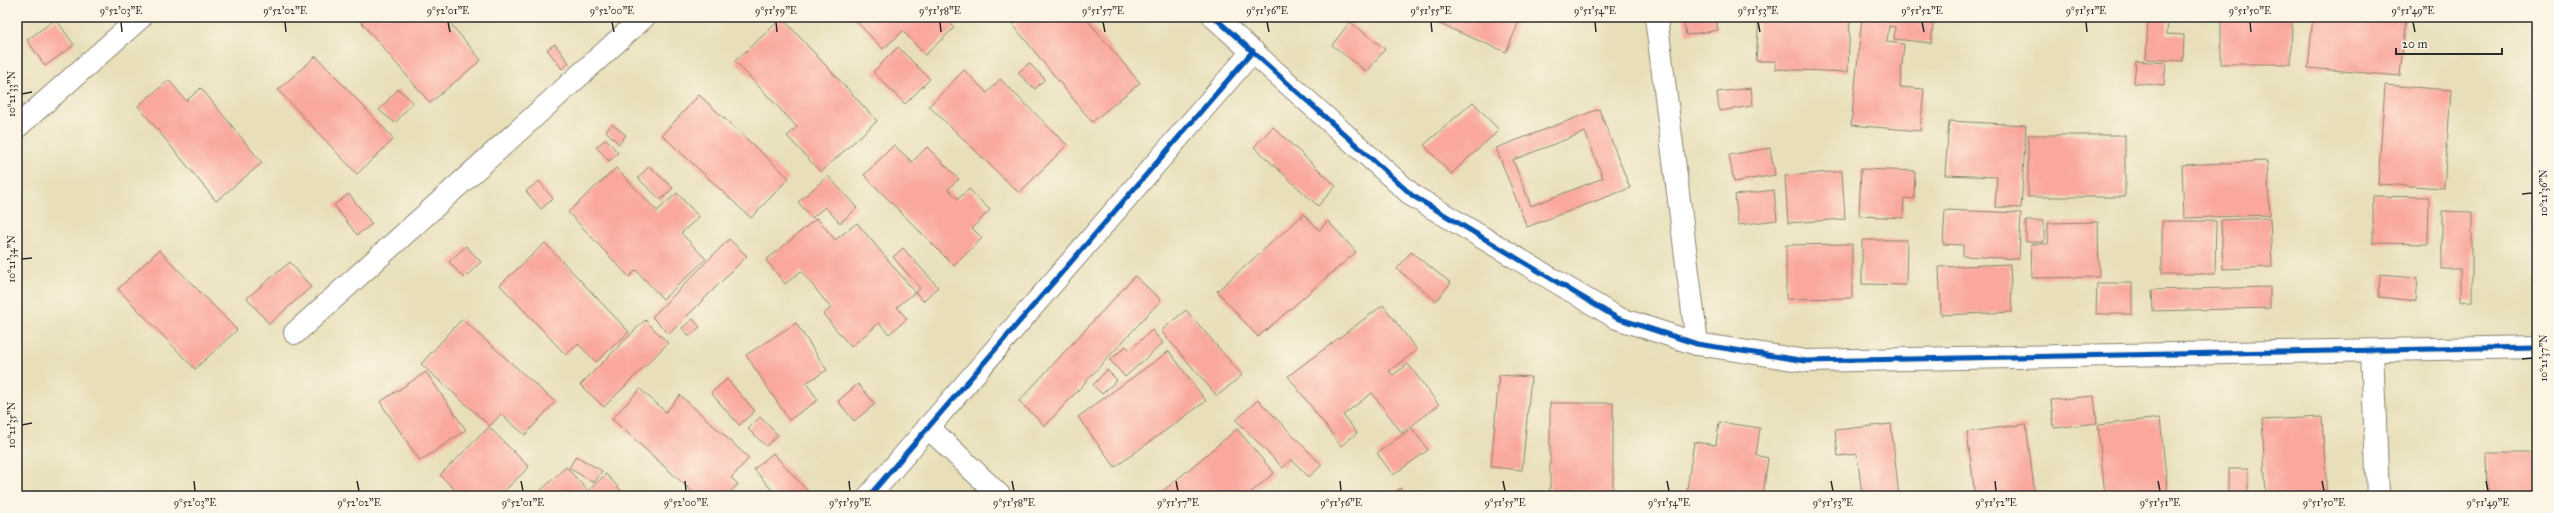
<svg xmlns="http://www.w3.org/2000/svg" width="2554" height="513" viewBox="0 0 2554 513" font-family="'IM FELL Great Primer',serif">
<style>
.building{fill:#faa79c;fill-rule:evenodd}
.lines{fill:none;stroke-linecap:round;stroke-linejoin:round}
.street-casing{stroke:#8a8572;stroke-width:24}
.street{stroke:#fff;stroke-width:22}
.cycleway-casing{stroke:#fcf5e5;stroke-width:8}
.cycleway{stroke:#0057b8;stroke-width:5}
.ticks{fill:none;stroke:#2b2b2b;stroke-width:1.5}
.neatline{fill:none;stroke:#2b2b2b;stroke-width:1.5}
.ticks-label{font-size:10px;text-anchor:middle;fill:#2b2b2b}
</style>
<rect width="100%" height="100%" fill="#fcf5e5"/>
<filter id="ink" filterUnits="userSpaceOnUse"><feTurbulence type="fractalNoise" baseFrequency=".025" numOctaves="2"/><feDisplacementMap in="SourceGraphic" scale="8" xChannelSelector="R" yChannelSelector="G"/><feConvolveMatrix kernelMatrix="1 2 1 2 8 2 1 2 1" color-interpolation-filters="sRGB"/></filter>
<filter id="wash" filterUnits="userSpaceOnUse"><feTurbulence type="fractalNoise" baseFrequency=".012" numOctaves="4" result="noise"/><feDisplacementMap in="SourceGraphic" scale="16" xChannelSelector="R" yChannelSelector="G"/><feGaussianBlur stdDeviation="0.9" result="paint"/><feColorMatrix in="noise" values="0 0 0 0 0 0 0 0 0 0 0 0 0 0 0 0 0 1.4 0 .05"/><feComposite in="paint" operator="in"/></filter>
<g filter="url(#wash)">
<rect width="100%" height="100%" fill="#e8dfb9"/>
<g id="blocks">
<!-- building -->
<g class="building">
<polygon points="357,17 445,17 481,60 430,103"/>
<polygon points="852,17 944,17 954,28 925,55 903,31 883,49"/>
<polygon points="1023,17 1085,17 1140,83 1092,122 1013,25"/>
<polygon points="1423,17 1521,17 1506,52"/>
<polygon points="1683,17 1716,17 1718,30 1686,35"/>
<polygon points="1759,17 1850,17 1848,72 1775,69 1776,61 1756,61"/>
<polygon points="1862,17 1934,17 1931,43 1894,39 1895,27 1889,26 1887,42 1904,44 1900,87 1924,89 1920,131 1851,125"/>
<polygon points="2148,17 2168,17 2167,34 2184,35 2183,61 2146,59"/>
<polygon points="2292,17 2291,64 2221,64 2221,18"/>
<polygon points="2313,17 2406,17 2400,76 2308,68"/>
<polygon points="782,18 877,121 821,172 787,136 797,127 735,61"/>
<polygon points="56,19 74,45 45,66 27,40"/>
<polygon points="1350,22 1385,49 1367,72 1332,45"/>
<polygon points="555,44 569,63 562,69 547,49"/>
<polygon points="898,47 930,79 905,104 873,72"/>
<polygon points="316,56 394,139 357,174 278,90"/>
<polygon points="2136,61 2166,63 2164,86 2134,83"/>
<polygon points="1029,63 1045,79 1035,89 1018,73"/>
<polygon points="964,70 987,93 1000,79 1067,145 1019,193 929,106"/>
<polygon points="169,80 186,101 201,88 262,163 216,201 138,106"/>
<polygon points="2385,85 2451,90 2444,188 2378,184"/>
<polygon points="1751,88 1753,106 1719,111 1717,92"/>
<polygon points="398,89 413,102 395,123 379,110"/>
<polygon points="699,95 789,178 751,218 662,135"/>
<polygon points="1473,102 1499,130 1451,174 1424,145"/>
<path d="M 1599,109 L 1630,188 L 1527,227 L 1496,148 ZM 1585,132 L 1603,178 L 1531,206 L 1513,160 Z"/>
<polygon points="1949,121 2026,125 2021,208 1995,207 1997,177 1945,175"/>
<polygon points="612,124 626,135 619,144 606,131"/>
<polygon points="1273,127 1336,186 1318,206 1254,147"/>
<rect x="2028" y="135" width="97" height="62"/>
<polygon points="606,139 618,153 609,161 596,147"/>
<polygon points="894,145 912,162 927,147 959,179 948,189 958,199 969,189 990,210 972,228 982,238 954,266 864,175"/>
<polygon points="1770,148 1775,175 1734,182 1729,155"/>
<polygon points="2267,161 2270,215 2184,218 2182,165"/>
<polygon points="649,166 673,188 661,200 638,178"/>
<polygon points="616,168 657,211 677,193 699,217 681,233 706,259 663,299 636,270 629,277 568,212"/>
<polygon points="1861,169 1915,171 1914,199 1904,198 1903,218 1859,216"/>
<polygon points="1842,171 1845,219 1788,223 1785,176"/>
<polygon points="828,176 857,208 840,223 825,207 812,218 798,202"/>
<polygon points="539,181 553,199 541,209 526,191"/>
<polygon points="1774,190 1777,220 1738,225 1735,195"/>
<polygon points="349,194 372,224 357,235 334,205"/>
<polygon points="2373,196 2429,197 2428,244 2373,243"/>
<polygon points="1945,210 2021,213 2019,259 1963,256 1963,245 1943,244"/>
<polygon points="2442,211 2472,212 2472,301 2460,302 2460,269 2442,269"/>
<polygon points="1304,214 1319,230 1328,221 1356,252 1258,337 1217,291"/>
<polygon points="817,218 835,240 857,223 915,292 897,307 907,319 889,334 879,323 851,347 823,314 831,308 801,271 785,284 766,260"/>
<polygon points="2270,218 2272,267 2223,269 2221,220"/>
<rect x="2026" y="221" width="18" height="21"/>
<polygon points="2162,221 2216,221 2215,274 2162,274"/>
<polygon points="2098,222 2099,277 2032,278 2031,244 2048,244 2048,223"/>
<polygon points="729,239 747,256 669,334 652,317"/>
<polygon points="1862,240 1907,240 1906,285 1862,284"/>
<polygon points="545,243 629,332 596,362 578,344 566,355 500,285"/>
<polygon points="1852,244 1852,298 1786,299 1786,245"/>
<polygon points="466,246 481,262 464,278 449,262"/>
<polygon points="903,248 938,287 923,301 916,293 920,288 893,257"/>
<polygon points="159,250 237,330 195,369 118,289"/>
<polygon points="1411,252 1451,283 1436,301 1397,269"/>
<polygon points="290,262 311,287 269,324 247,298"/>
<polygon points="2010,264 2012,312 1941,315 1939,267"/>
<polygon points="2380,275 2418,278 2416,301 2379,297"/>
<polygon points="1135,276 1161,300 1045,426 1019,401"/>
<polygon points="2097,283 2132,283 2132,314 2096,314"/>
<polygon points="2270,287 2270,308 2153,311 2152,290"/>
<polygon points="1383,305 1417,350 1389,371 1393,375 1408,364 1439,405 1402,433 1372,393 1343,415 1357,433 1341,446 1288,376"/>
<polygon points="1186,310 1242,375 1217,396 1161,331"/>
<polygon points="462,319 555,402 525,435 501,414 490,426 421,364"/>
<polygon points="693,319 700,327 689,336 682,328"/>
<polygon points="645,320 668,343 604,407 580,385"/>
<polygon points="796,323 827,370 806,383 818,400 789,420 746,355"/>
<polygon points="1152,330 1163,343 1125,377 1110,360 1126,346 1130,350"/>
<polygon points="1169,351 1206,401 1115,467 1078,417"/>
<polygon points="1107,370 1117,380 1102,394 1093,385"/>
<polygon points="426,372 466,430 420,461 380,402"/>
<polygon points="1499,375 1531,377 1522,470 1491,467"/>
<polygon points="727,379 755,411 739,425 711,393"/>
<polygon points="858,384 875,404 854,421 838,401"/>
<polygon points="640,389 666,412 680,395 749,458 731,478 738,484 727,496 697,496 612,419"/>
<polygon points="2094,396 2097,423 2054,428 2051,400"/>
<polygon points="1258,400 1322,465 1309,477 1291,459 1283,468 1236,420"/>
<rect x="1550" y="403" width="63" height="93"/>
<polygon points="760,417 778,435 766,446 748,429"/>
<polygon points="2322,417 2327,496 2266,496 2262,420"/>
<polygon points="2160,418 2168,496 2105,496 2098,425"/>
<polygon points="1719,422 1760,428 1756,455 1768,458 1763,496 1686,496 1694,442 1716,445"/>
<polygon points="1891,424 1899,496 1862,496 1857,454 1838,456 1835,430"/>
<polygon points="2026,424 2035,496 1975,496 1967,432"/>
<polygon points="489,427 529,467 499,496 461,496 440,475"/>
<polygon points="1412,428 1428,450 1393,475 1377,453"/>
<polygon points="1237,429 1274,473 1247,496 1157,496"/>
<polygon points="773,453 812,496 777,496 754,469"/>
<polygon points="2486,453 2537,453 2537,496 2487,496"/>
<polygon points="576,456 602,471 594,483 569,468"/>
<polygon points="566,467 588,491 606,474 626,496 545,496 540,491"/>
<rect x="2229" y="469" width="19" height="27"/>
<polygon points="1401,488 1406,496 1389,496"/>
</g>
</g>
</g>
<g filter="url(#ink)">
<use href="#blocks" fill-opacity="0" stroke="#8a8572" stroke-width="1"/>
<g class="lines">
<!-- street casing -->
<g class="street-casing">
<g id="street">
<polyline points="1214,17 1413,196 1617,318 1697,344 1806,361 2537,347"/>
<polyline points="1656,17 1697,344"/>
<polyline points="17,127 141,17"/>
<polyline points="295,333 644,17"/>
<polyline points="2372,351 2378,496"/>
<polyline points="928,427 1000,496"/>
<polyline points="869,496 1253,51"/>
</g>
</g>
<!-- street -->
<use href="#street" class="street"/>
<!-- cycleway casing -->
<g class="cycleway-casing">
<g id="cycleway">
<polyline points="1214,17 1413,196 1617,318 1697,344 1806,361 2537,347"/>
<polyline points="869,496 1253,51"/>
</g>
</g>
<!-- cycleway -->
<use href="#cycleway" class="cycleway"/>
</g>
</g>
<!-- ticks -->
<path class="ticks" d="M 121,22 L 122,32M 285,22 L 286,32M 448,22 L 450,32M 612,22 L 614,32M 776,22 L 777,32M 940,22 L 941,32M 1103,22 L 1105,32M 1267,22 L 1269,32M 1431,22 L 1432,32M 1595,22 L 1596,32M 1758,22 L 1760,32M 1922,22 L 1924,32M 2086,22 L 2087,32M 2250,22 L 2251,32M 2413,22 L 2415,32M 22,94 L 32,92M 2522,194 L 2532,193M 22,259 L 32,258M 2522,359 L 2532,358M 22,425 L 32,423M 194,481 L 195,491M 357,481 L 359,491M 521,481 L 523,491M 685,481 L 686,491M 849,481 L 850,491M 1012,481 L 1014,491M 1176,481 L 1178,491M 1340,481 L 1341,491M 1503,481 L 1505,491M 1667,481 L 1669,491M 1831,481 L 1833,491M 1995,481 L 1996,491M 2158,481 L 2160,491M 2322,481 L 2324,491M 2486,481 L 2488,491"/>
<!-- margin -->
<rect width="2554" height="513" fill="none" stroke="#fcf5e5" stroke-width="44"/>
<!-- scale -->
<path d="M2396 48v6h106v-6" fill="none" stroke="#2b2b2b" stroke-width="2"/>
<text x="2402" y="48" font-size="12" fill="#2b2b2b" stroke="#fcf5e5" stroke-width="3" paint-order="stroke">20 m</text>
<rect x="22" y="22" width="2510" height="469" class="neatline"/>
<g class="ticks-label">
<text x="121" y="14">9°52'03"E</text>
<text x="285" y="14">9°52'02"E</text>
<text x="448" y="14">9°52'01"E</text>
<text x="612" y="14">9°52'00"E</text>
<text x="776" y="14">9°51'59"E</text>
<text x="940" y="14">9°51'58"E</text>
<text x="1103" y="14">9°51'57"E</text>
<text x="1267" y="14">9°51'56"E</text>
<text x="1431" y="14">9°51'55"E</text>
<text x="1595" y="14">9°51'54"E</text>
<text x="1758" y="14">9°51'53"E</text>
<text x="1922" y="14">9°51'52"E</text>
<text x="2086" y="14">9°51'51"E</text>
<text x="2250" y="14">9°51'50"E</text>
<text x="2413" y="14">9°51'49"E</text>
<text transform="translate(11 94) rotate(-90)" y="4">10°21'33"N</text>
<text transform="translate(2543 193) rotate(-90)" y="4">10°21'36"N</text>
<text transform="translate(11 259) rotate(-90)" y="4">10°21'34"N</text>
<text transform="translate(2543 358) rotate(-90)" y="4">10°21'37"N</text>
<text transform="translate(11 425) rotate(-90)" y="4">10°21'35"N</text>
<text x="195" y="506">9°52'03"E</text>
<text x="359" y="506">9°52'02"E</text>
<text x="523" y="506">9°52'01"E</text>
<text x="686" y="506">9°52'00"E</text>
<text x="850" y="506">9°51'59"E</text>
<text x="1014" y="506">9°51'58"E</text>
<text x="1178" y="506">9°51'57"E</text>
<text x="1341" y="506">9°51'56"E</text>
<text x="1505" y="506">9°51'55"E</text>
<text x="1669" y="506">9°51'54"E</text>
<text x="1833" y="506">9°51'53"E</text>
<text x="1996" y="506">9°51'52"E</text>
<text x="2160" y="506">9°51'51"E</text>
<text x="2324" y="506">9°51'50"E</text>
<text x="2488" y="506">9°51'49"E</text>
</g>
</svg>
